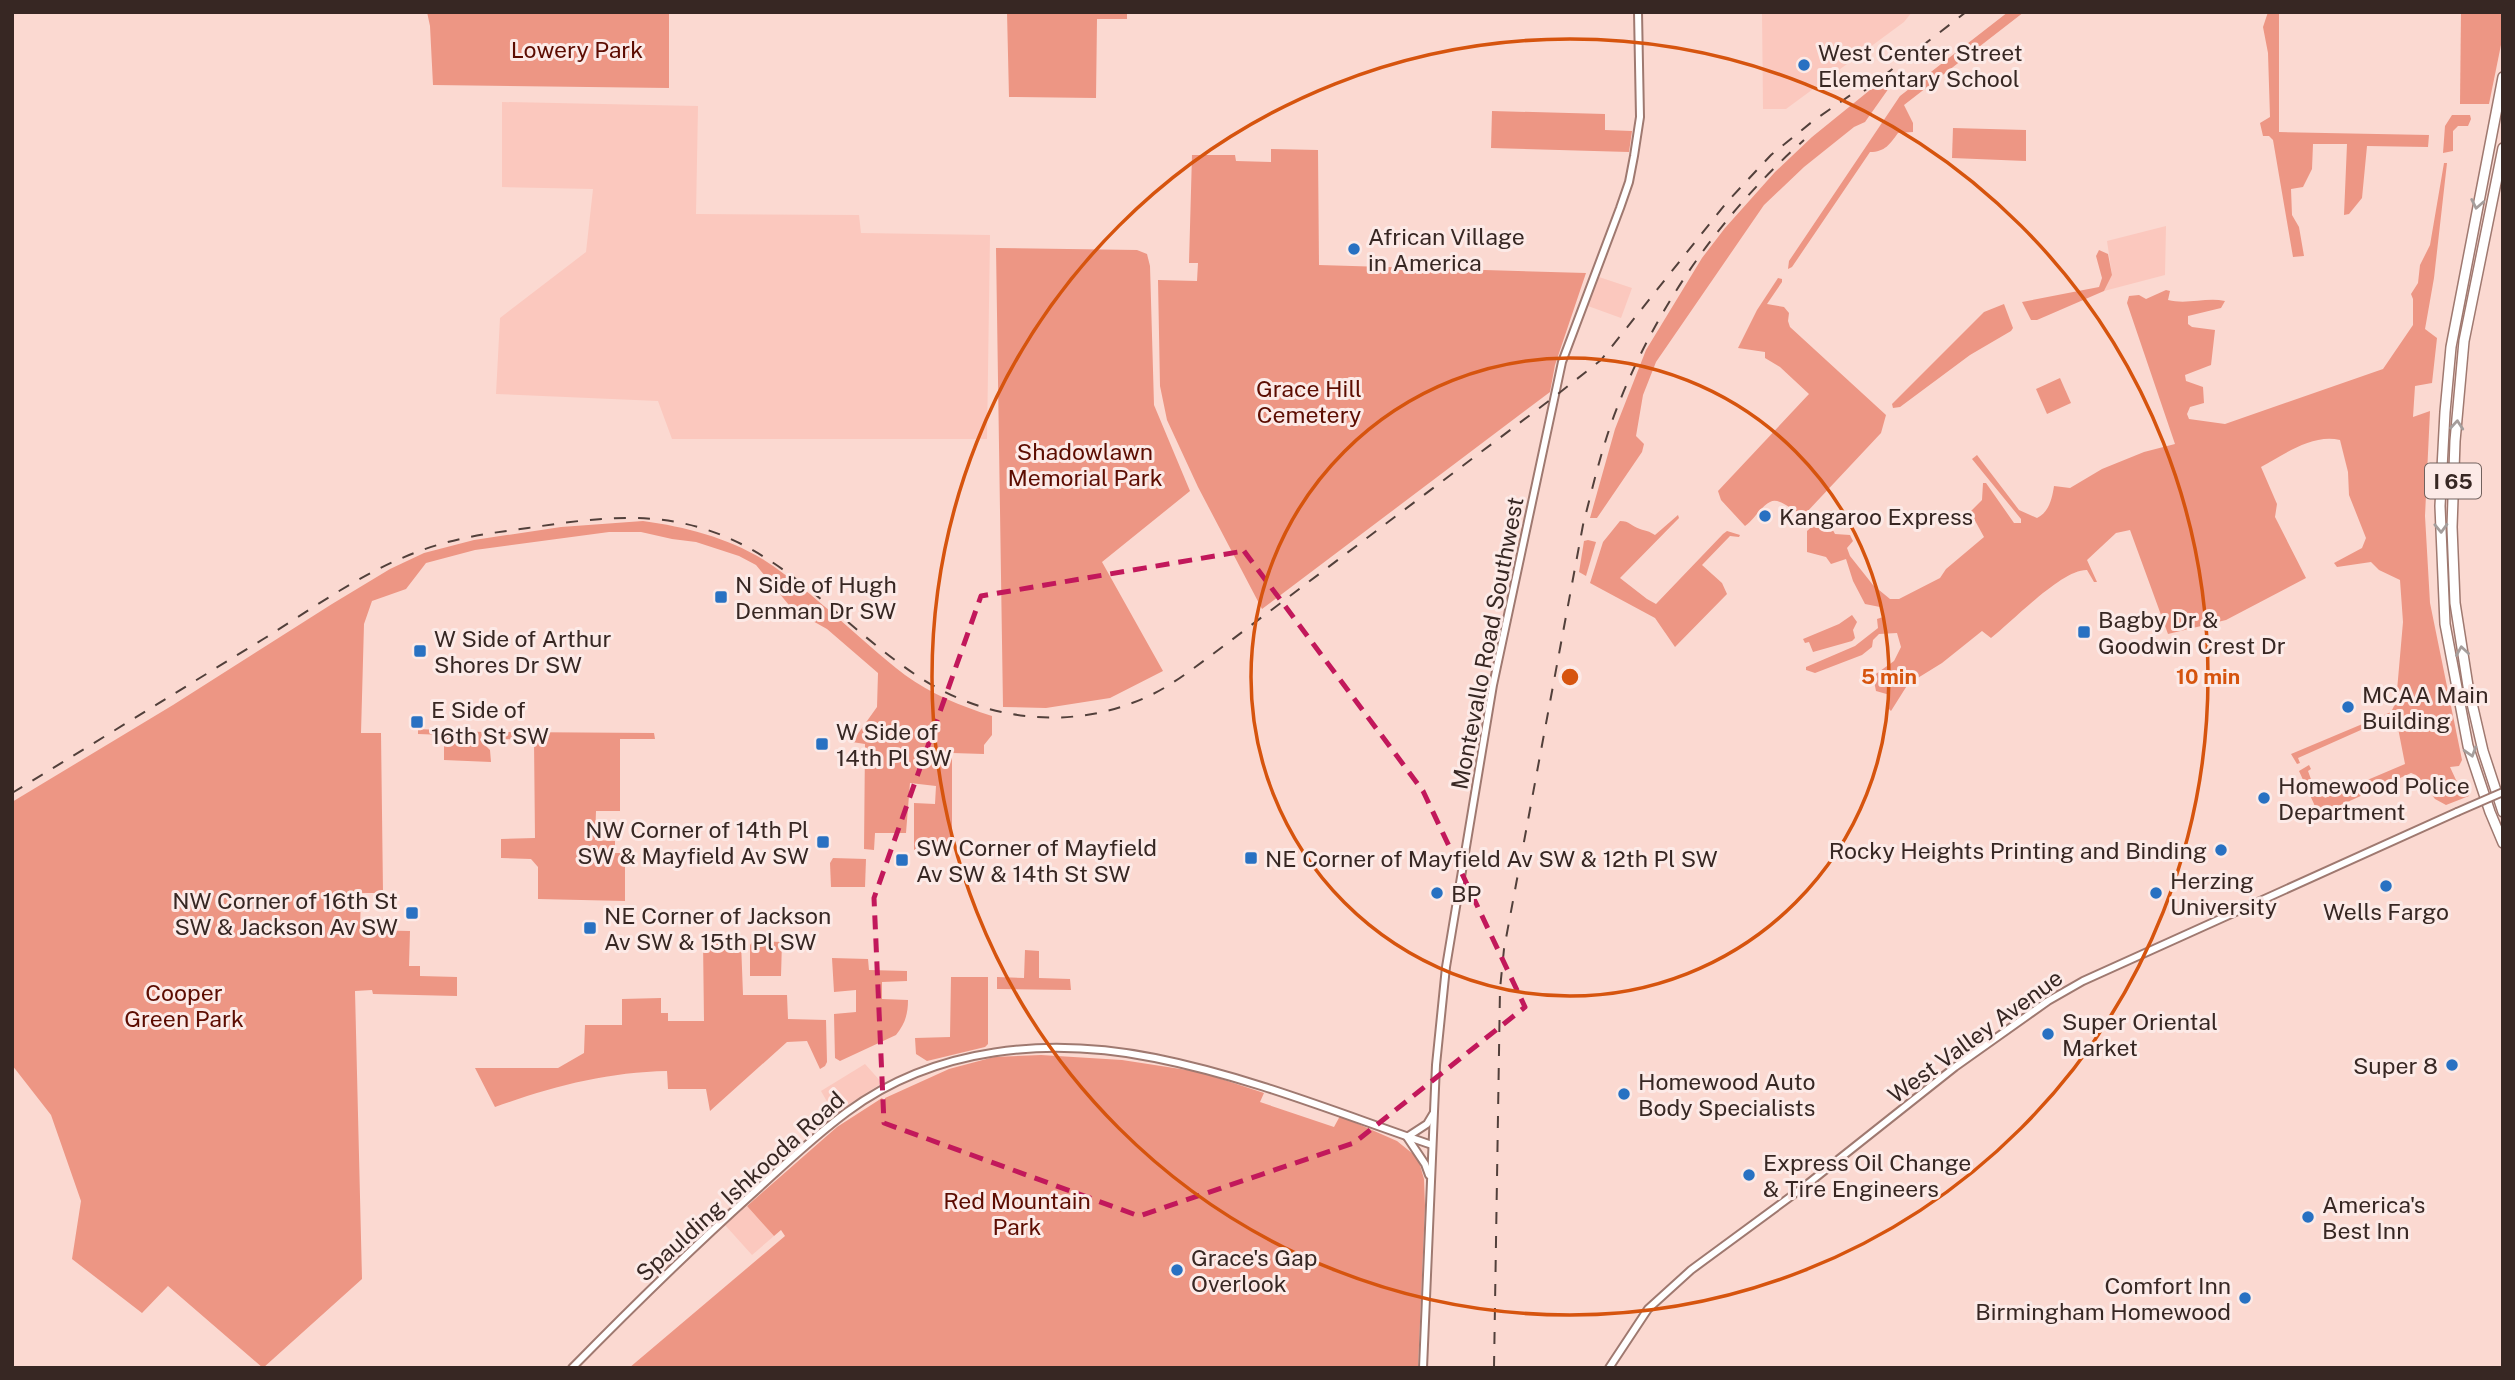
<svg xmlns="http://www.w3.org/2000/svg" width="2515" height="1380" viewBox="0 0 2515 1380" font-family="'Public Sans',sans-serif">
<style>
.built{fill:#fbc8be}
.green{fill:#ed9684}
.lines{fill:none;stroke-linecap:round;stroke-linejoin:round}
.tertiary-casing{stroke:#9f7970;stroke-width:10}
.secondary-casing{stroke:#9f7970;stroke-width:10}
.motorway-casing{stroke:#9f7970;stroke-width:12}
.tertiary{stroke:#fff;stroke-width:6}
.secondary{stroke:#fff;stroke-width:6}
.motorway{stroke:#fff;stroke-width:9}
.rail{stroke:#52403b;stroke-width:2;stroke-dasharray:12 12;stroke-linecap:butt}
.tertiary-bridge-casing{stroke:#9f7970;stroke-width:10;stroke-linecap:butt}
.tertiary-bridge{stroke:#fff;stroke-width:6}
.oneway{stroke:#a59e9c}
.marked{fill:none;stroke:#c2185b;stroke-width:5;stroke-dasharray:14 9;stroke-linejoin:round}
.ring{fill:none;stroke:#d6540e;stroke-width:3.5}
.poi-dot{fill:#2871c2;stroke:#fceae7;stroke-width:2.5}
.labels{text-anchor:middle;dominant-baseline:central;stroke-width:6;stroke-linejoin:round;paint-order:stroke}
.shield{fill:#fceae7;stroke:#72625e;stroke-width:2}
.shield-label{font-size:21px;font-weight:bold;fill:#372723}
.park-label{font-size:23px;fill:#5c0c01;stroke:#fceae7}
.poi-label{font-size:23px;fill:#372723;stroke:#fceae7;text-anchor:start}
.street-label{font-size:23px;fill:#372723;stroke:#fceae7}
.centre{fill:#d6540e;stroke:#fceae7;stroke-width:3.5}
.ring-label{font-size:21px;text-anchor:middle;font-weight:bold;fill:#d6540e;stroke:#fceae7;stroke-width:6;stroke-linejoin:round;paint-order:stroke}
</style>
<rect width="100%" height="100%" fill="#fbd9d1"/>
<!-- built -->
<g class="built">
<polygon points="1762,12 1912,12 1904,22 1786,109 1763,109"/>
<polygon points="502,102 698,106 696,214 859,215 861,233 990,235 987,439 672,439 658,401 496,394 500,318 586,252 593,189 502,187"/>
<polygon points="2166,226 2165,275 2104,291 2112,275 2107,241"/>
<polygon points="1599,277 1632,288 1621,318 1588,306"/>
<polygon points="865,1064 882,1083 834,1114 821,1091"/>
<polygon points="747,1206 774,1236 752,1255 725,1225"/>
</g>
<!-- green -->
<g class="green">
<polygon points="669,12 669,88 433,85 430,26 427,12"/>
<polygon points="1007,12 1127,12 1127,19 1097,19 1096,98 1009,97"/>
<path d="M 2008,12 L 2024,12 L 1904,105 L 1913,123 L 1913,132 L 1898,133 C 1890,144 1885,152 1870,152 L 1792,267 L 1788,269 L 1789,261 L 1900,96 Z"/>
<polygon points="2268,12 2279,12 2279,132 2429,135 2428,147 2367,146 2362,198 2349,214 2344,215 2347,144 2313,144 2312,169 2303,187 2291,189 2292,215 2299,227 2304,256 2293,257 2273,140 2269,136 2263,136 2260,123 2270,117 2268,53 2263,27"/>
<polygon points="2461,12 2503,12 2503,35 2489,104 2460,104"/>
<polygon points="1879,86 1889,88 1865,122 1854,127 1804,167 1764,205 1656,362 1643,395 1636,436 1644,444 1642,452 1597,518 1590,518 1615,429 1646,350 1702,258 1725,228 1775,172 1812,137 1870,90"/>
<polygon points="1492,111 1605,114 1605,130 1632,131 1629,152 1491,148"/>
<polygon points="2452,115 2470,115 2471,119 2468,126 2458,126 2453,131 2453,151 2443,153 2445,126"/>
<polygon points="1953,128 2026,130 2026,161 1952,158"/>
<polygon points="1271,149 1318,150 1319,265 1586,273 1555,365 1550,392 1262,609 1198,487 1167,420 1160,386 1158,280 1197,281 1198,263 1189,263 1192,155 1235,155 1236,161 1271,162"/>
<path d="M 2444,163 L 2447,163 L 2434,278 L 2425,329 L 2437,338 L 2432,383 L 2415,386 L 2413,417 L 2430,411 L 2425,516 L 2430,603 L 2462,760 L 2459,766 L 2450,767 L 2456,780 L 2469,796 L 2446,805 L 2435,799 L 2416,775 L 2411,773 L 2319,815 L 2299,771 L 2309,765 L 2311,769 L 2308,771 L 2312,782 L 2325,798 L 2405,764 L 2397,723 L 2392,722 L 2390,717 L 2298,758 L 2300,763 L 2297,764 L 2291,754 L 2391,712 L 2396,702 L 2403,622 L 2400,580 L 2379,570 L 2371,562 L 2337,567 L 2334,563 L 2362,548 L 2366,538 L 2349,495 L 2348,472 L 2340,440 C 2313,433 2283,455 2261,467 L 2277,504 L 2275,517 L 2306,578 L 2226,620 L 2168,634 L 2130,530 L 2116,533 L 2087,560 L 2097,582 L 2094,582 L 2087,570 C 2062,569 2012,622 1991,638 L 1982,631 L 1942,663 L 1908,684 L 1891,711 L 1888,708 L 1890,695 L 1876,691 L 1873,676 L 1894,661 L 1901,647 L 1897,633 L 1879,634 L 1873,640 L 1872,647 L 1862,655 L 1815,673 L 1806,670 L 1806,667 L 1855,646 L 1878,628 L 1877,619 L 1883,617 L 1880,607 L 1865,604 L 1853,581 L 1846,559 L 1831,564 L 1826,557 L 1807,552 L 1807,531 L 1829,511 L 1834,510 L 1827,519 L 1835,534 L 1850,535 L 1853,541 L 1847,548 L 1850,556 L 1873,585 L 1890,599 L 1899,599 L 1940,578 L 1946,569 L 1984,537 L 1973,517 L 1968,514 L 1982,500 L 1983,483 L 1986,483 L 2014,523 L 2021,523 L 2021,519 L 1972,459 L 1977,455 L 2019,510 L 2037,518 C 2049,512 2052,499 2054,486 L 2070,488 L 2102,469 L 2144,452 L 2175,444 L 2127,303 L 2129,296 L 2139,295 L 2146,299 L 2166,290 L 2170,291 L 2168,300 C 2187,305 2206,297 2225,301 L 2221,308 L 2188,316 L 2188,324 L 2192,327 L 2215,330 L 2211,365 L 2185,375 L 2186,381 L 2203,387 L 2204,403 L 2190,407 L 2187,414 L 2189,419 L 2225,424 L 2383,369 L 2413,325 L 2413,299 L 2411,294 L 2418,283 L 2420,265 L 2430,245 Z"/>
<polygon points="996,248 1137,250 1147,254 1150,266 1154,405 1190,491 1102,562 1163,671 1110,698 1046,708 1003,707"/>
<polygon points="2099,250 2108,254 2112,275 2104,291 2037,320 2031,320 2022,302 2099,287 2102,278 2096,256"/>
<path d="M 1778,278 L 1782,279 L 1782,282 L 1767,304 L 1784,307 L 1789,313 L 1788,321 L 1790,327 L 1886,415 L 1881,433 L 1805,514 C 1794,514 1780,496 1770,502 C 1760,507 1754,520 1745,526 L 1721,500 L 1718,491 L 1809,394 L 1780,367 L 1765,358 L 1765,352 L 1738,348 L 1757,310 Z"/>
<polygon points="2004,304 2013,328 2011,331 1970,355 1900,407 1893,408 1892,404 1984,312"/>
<polygon points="2060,378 2071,403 2047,414 2036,389"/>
<path d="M 1678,515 L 1679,518 L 1620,578 L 1647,599 L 1656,604 L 1723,534 L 1727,531 L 1740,535 L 1739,537 L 1730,536 L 1702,565 L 1722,583 L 1727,594 L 1675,647 L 1655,618 L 1590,583 L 1603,542 L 1620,521 C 1630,521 1631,526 1640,529 C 1646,531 1649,531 1655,535 Z"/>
<path d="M 643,521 C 686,527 726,537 764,560 C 815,593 857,638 905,675 C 931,694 961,706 992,716 L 992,735 L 984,745 L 984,754 L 952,753 L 952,851 L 914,850 L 914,803 L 935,804 L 936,786 L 910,783 L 906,833 L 875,833 L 874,850 L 864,849 L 865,744 L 852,742 L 877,707 L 878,673 L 827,629 L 793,610 L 756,565 L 739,556 L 696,542 L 672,539 L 641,532 L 609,532 L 475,550 L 426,563 L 406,589 L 372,601 L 364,624 L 361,733 L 381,733 L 383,893 L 361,893 L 360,930 L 410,931 L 409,966 L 420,966 L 420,976 L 457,977 L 457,996 L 373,994 L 372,990 L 355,991 L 362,1279 L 263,1368 L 168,1286 L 142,1313 L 72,1259 L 81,1201 L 51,1115 L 12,1065 L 12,802 L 173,705 L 332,604 L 390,569 L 424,553 L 474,540 L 561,527 Z"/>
<polygon points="1588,540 1596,542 1586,576 1579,572 1584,541"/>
<polygon points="1852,615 1857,622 1853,630 1855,638 1852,641 1813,652 1809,642 1805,643 1803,639 1839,624"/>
<polygon points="418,729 483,732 480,740 490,750 491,762 444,760 444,735 418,734"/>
<polygon points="500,732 654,733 655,739 620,739 620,811 596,811 595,840 615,841 615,853 625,853 625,901 538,899 538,867 531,859 501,858 501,839 535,838 534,740 500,739"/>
<polygon points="833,858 866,859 865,887 831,887 830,863"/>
<path d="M 703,940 L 741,942 L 743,995 L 787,995 L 788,1019 L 826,1020 L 827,1062 L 825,1066 L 820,1069 L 807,1041 L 787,1042 L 710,1111 L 706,1089 L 668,1089 L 667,1071 C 607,1072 550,1087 495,1107 L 475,1068 L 558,1068 L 584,1053 L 585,1025 L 622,1025 L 622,999 L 661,998 L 661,1013 L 668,1013 L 668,1021 L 704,1021 Z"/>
<polygon points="753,941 782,942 781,976 750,976 750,945"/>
<polygon points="1025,950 1039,951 1039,978 1070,979 1071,990 997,989 997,977 1024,978"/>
<path d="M 832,958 L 868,959 L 869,970 L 907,971 L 907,981 L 882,982 L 882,999 L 908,1000 C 908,1014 905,1024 896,1035 L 840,1061 L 835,1058 L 834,1014 L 856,1012 L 856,990 L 834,992 Z"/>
<polygon points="951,977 988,977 988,1044 985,1047 927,1061 916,1054 915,1038 950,1037"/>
<polygon points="1041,1055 1122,1060 1200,1072 1264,1093 1260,1102 1334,1127 1340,1116 1397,1141 1418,1158 1424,1179 1425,1206 1418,1368 629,1368 785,1236 781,1230 774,1236 747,1206 837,1127 882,1098 885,1102 885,1098 949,1069 994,1057"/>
</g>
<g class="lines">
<!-- tertiary casing -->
<g class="tertiary-casing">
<g id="tertiary">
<path d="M 572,1368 C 630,1309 689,1251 751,1195 C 782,1167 813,1137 847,1112 C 936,1046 1049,1037 1155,1058 C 1250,1077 1341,1114 1432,1145"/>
<polyline points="1609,1368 1648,1309 1691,1270 1805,1186 1955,1067 2048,1001 2083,981 2457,812"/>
</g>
</g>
<!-- secondary casing -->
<g class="secondary-casing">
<g id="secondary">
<polyline points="1429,1175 1425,1164 1407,1137 1427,1124 1433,1114"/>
<polyline points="1423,1368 1436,1065 1446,967 1493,685 1562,362 1620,208 1629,182 1634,156 1640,117 1638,12"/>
</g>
</g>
<!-- motorway casing -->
<g class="motorway-casing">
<g id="motorway">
<polyline points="2503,77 2451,347 2445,412 2440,506 2445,624 2468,746 2490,812 2503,843"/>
<polyline points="2503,148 2464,341 2455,441 2452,527 2455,603 2468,686 2483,751 2503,812"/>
</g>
</g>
<!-- tertiary -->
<use href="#tertiary" class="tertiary"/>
<!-- secondary -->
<use href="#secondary" class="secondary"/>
<!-- motorway -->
<use href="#motorway" class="motorway"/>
<!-- rail -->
<g class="rail">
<polyline points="1864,91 1966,12"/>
<path d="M 12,793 C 96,742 180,690 265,638 C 313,608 363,572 417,552 C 453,538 490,533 528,528 C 561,523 595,518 628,518 C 762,517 818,609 916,675 C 987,723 1076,732 1153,694 C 1173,684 1191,670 1209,657 L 1554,397 L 1601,360 L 1727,202 L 1771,155 L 1813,121 L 1868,83"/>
<path d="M 1494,1368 L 1500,989 L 1504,949 L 1583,525 C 1593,486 1602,446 1617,408 C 1657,305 1722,213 1804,140"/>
</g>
<!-- tertiary-bridge casing -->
<g class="tertiary-bridge-casing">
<polyline id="tertiary-bridge" points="2457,812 2503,792"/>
</g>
<!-- tertiary-bridge -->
<use href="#tertiary-bridge" class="tertiary-bridge"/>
</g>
<!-- one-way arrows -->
<defs><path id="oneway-chevron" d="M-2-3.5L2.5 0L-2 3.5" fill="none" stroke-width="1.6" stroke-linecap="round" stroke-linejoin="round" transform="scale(1.75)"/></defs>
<g class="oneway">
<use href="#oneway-chevron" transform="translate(2477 204) rotate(101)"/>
<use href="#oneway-chevron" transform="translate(2457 425) rotate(-85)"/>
<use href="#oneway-chevron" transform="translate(2441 528) rotate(88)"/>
<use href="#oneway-chevron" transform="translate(2462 651) rotate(-99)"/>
<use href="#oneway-chevron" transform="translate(2471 752) rotate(73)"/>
</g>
<!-- marked area -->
<path class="marked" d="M 1244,551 L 1423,791 L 1525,1007 L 1354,1143 L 1139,1216 L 884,1123 L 874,898 L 981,596 Z"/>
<!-- distance rings -->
<g class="ring">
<circle cx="1570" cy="677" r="319"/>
<circle cx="1570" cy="677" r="638"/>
</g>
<!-- markers -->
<g class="poi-dot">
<circle cx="1804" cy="65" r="7"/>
<circle cx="1354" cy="249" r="7"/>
<circle cx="1765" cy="516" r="7"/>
<rect x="714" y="590" width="14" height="14" rx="3.5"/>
<rect x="2077" y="625" width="14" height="14" rx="3.5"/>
<rect x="413" y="644" width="14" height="14" rx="3.5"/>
<circle cx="2348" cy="707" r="7"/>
<rect x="410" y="715" width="14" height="14" rx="3.5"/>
<rect x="815" y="737" width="14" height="14" rx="3.5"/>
<circle cx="2264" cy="798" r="7"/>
<rect x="816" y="835" width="14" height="14" rx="3.5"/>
<circle cx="2221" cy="850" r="7"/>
<rect x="1244" y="851" width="14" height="14" rx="3.5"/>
<rect x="895" y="853" width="14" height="14" rx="3.5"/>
<circle cx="2386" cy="886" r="7"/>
<circle cx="1437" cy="893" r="7"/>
<circle cx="2156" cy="893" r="7"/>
<rect x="405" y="906" width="14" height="14" rx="3.5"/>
<rect x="583" y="921" width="14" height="14" rx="3.5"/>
<circle cx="2048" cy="1034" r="7"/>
<circle cx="2452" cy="1065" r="7"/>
<circle cx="1624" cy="1094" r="7"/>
<circle cx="1749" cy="1175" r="7"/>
<circle cx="2308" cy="1217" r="7"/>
<circle cx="1177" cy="1270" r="7"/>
<circle cx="2245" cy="1298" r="7"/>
</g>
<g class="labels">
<!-- shield labels -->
<rect class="shield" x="2425" y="463.5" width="56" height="35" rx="5"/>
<g class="shield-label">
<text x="2453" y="481">I 65</text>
</g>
<!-- park labels -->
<g class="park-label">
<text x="577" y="49">Lowery Park</text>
<text x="1309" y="388">Grace Hill<tspan x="1309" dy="26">Cemetery</tspan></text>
<text x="1085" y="451">Shadowlawn<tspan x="1085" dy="26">Memorial Park</tspan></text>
<text x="184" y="992">Cooper<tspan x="184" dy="26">Green Park</tspan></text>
<text x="1017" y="1200">Red Mountain<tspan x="1017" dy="26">Park</tspan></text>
</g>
<!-- poi labels -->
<g class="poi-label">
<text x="1818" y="52">West Center Street<tspan x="1818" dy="26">Elementary School</tspan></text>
<text x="1368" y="236">African Village<tspan x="1368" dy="26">in America</tspan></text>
<text x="1779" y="516">Kangaroo Express</text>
<text x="735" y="584">N Side of Hugh<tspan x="735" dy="26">Denman Dr SW</tspan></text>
<text x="2098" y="619">Bagby Dr &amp;<tspan x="2098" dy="26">Goodwin Crest Dr</tspan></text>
<text x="434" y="638">W Side of Arthur<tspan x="434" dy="26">Shores Dr SW</tspan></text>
<text x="2362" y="694">MCAA Main<tspan x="2362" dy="26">Building</tspan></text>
<text x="431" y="709">E Side of<tspan x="431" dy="26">16th St SW</tspan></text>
<text x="836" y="731">W Side of<tspan x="836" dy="26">14th Pl SW</tspan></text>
<text x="2278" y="785">Homewood Police<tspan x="2278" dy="26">Department</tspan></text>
<text x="809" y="829" text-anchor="end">NW Corner of 14th Pl<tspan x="809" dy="26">SW &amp; Mayfield Av SW</tspan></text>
<text x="916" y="847">SW Corner of Mayfield<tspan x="916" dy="26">Av SW &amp; 14th St SW</tspan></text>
<text x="2207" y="850" text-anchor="end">Rocky Heights Printing and Binding</text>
<text x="1265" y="858">NE Corner of Mayfield Av SW &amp; 12th Pl SW</text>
<text x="2170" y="880">Herzing<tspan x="2170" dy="26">University</tspan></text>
<text x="1451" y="893">BP</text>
<text x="398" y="900" text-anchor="end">NW Corner of 16th St<tspan x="398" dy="26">SW &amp; Jackson Av SW</tspan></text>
<text x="2386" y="911" text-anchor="middle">Wells Fargo</text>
<text x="604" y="915">NE Corner of Jackson<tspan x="604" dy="26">Av SW &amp; 15th Pl SW</tspan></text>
<text x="2062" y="1021">Super Oriental<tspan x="2062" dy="26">Market</tspan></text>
<text x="2438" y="1065" text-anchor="end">Super 8</text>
<text x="1638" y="1081">Homewood Auto<tspan x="1638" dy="26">Body Specialists</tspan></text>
<text x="1763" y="1162">Express Oil Change<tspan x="1763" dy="26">&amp; Tire Engineers</tspan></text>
<text x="2322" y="1204">America's<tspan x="2322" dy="26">Best Inn</tspan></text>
<text x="1191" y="1257">Grace's Gap<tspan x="1191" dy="26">Overlook</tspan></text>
<text x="2231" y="1285" text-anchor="end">Comfort Inn<tspan x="2231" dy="26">Birmingham Homewood</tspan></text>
</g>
<!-- street labels -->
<g class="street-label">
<text transform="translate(1487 643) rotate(-79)">Montevallo Road Southwest</text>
<text transform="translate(1975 1036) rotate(-36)">West Valley Avenue</text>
<text transform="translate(740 1186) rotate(-42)">Spaulding Ishkooda Road</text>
</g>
</g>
<circle cx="1570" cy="677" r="10" class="centre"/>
<g class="ring-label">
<text x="1889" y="684">5 min</text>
<text x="2208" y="684">10 min</text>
</g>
<!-- border -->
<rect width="2515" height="1380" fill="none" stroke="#372723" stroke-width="28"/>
</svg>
